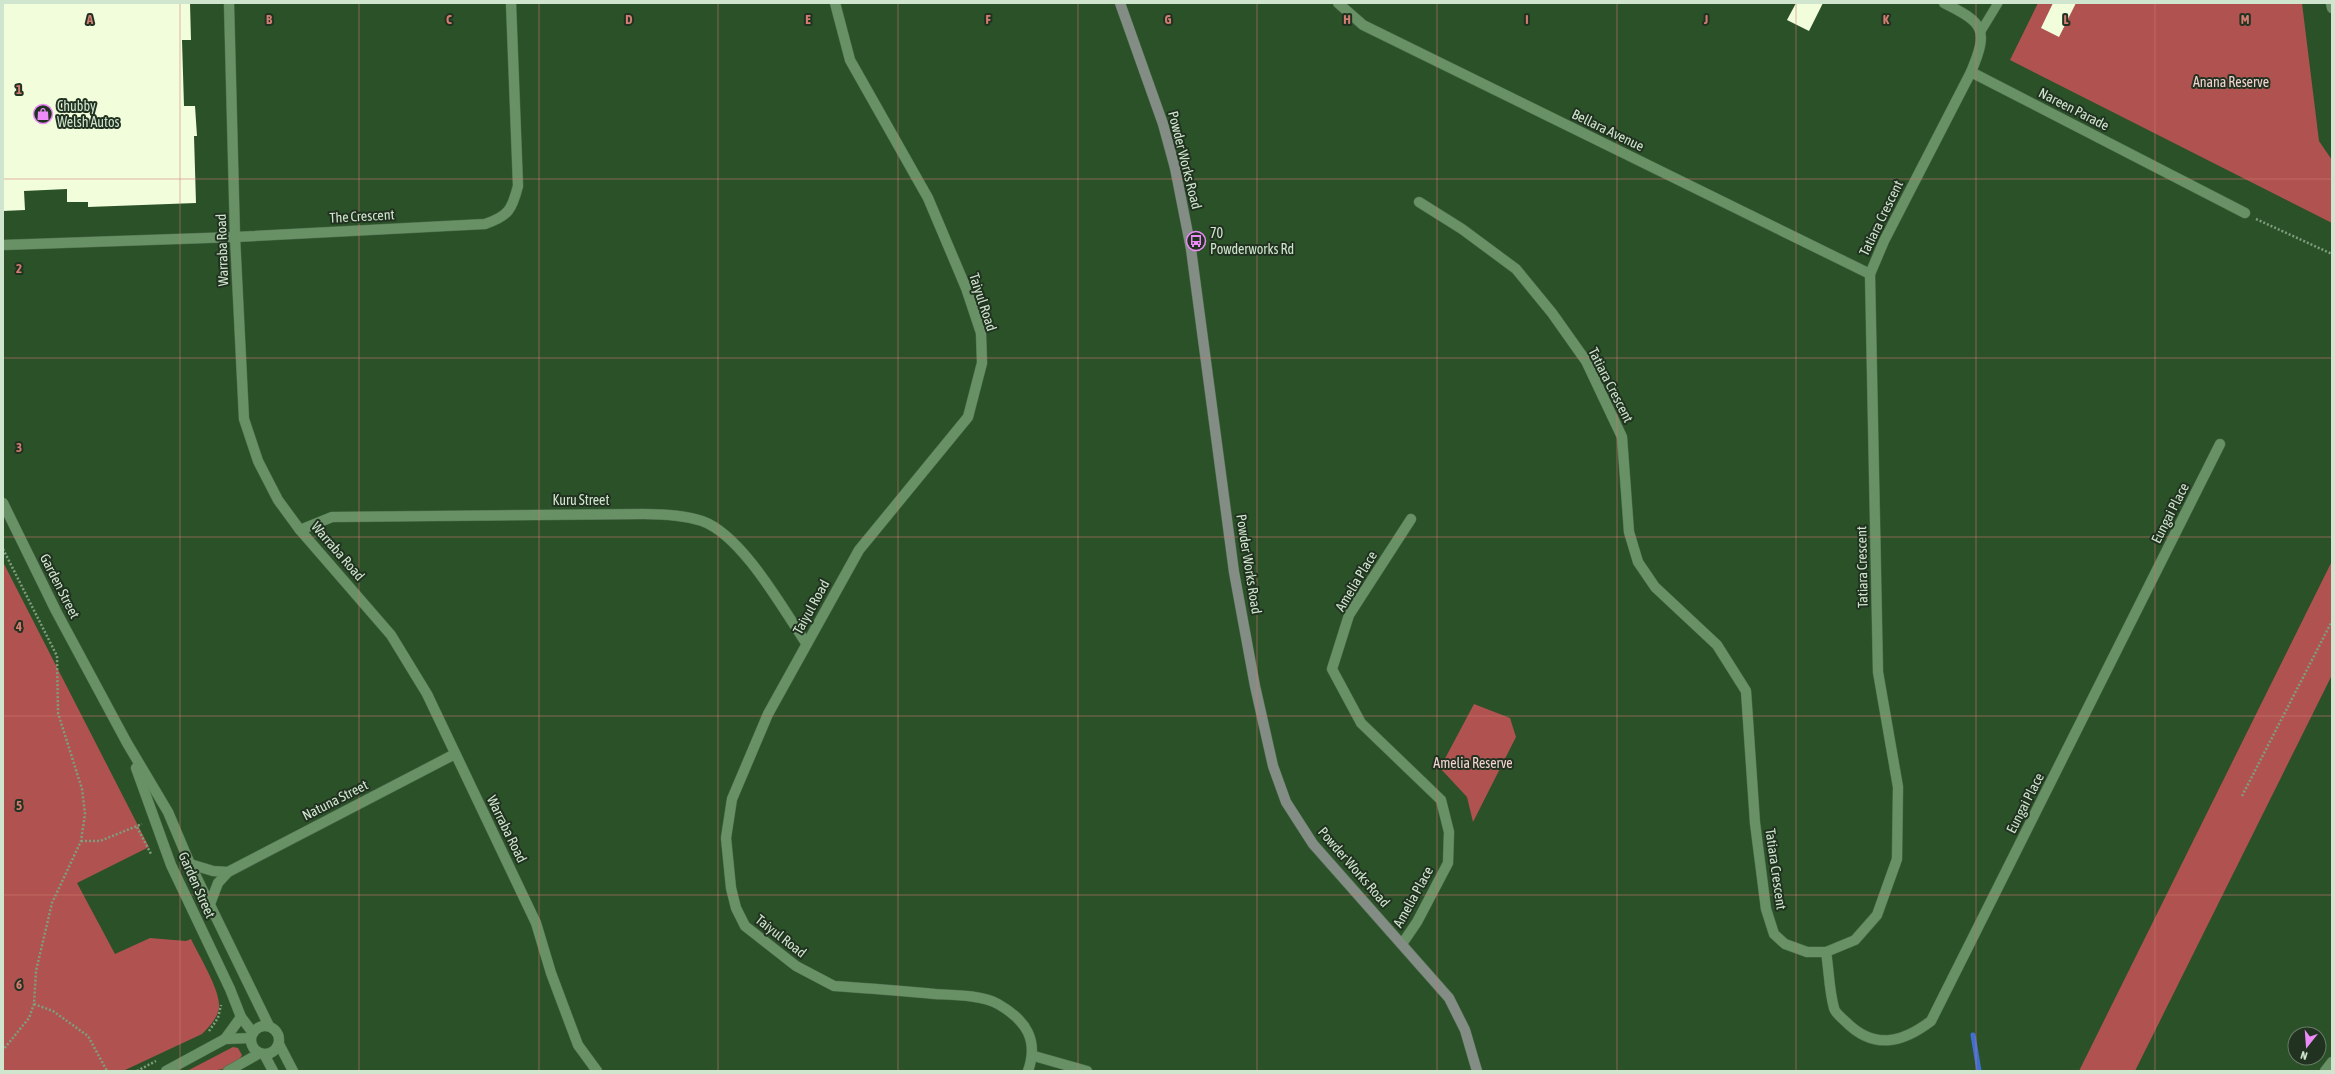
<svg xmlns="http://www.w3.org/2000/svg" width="2335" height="1074" viewBox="0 0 2335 1074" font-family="'Asap Condensed',sans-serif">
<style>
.green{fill:#af5250}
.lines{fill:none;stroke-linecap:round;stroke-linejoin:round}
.stream{stroke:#3f6fd3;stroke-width:5}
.building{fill:#f1fddb}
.service-casing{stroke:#4d6e4c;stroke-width:10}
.minor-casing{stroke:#4d6e4c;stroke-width:11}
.tertiary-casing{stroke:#4d6e4c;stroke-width:11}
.secondary-casing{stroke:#4d6e4c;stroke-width:11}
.path{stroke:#7f9d7d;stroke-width:2.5;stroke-dasharray:2 2;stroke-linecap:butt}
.service{stroke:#689166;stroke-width:9}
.minor{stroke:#689166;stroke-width:10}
.tertiary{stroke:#689166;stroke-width:10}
.secondary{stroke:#848d85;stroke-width:10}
.grid{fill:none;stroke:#d37d72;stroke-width:1;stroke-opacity:0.55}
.labels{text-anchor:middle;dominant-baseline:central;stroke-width:4;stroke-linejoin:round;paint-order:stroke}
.park-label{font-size:14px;fill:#f5d3d1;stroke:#213220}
.poi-label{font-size:14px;fill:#cfe5cd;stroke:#213220;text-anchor:start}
.street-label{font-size:14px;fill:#cfe5cd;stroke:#213220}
.grid-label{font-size:13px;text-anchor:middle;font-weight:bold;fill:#d37d72;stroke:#213220;stroke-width:4;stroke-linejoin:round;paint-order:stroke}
</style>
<rect width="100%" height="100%" fill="#2b5129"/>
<!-- green -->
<g class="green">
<polygon points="2038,3 2302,3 2319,141 2332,160 2332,223 2010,60"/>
<polygon points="2332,561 2332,675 2135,1071 2079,1071"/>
<path d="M 3,562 L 149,847 L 77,883 L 115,954 L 150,938 L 186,941 L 191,939 C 199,956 221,991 219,1008 C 217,1019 209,1027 202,1034 L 123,1071 L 3,1071 Z"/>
<polygon points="1474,704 1510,718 1516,737 1473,822 1467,797 1440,768"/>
<path d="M 233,1047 L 238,1048 L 242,1055 C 233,1074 204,1071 187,1071 Z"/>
</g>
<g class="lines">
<!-- stream -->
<polyline class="stream" points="1973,1035 1979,1071"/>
</g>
<!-- building -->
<g class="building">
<polygon points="3,3 190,3 191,40 182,40 184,106 195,106 197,136 194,136 196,203 88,207 88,202 67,202 67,189 24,191 25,210 3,211"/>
<polygon points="1796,3 1823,3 1809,31 1787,20"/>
<polygon points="2053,3 2076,3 2059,37 2041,28"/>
</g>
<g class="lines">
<!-- service casing -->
<g class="service-casing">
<polyline id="service" points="1981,31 1998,3"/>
</g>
<!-- minor casing -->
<g class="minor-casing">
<g id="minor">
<polyline points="229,3 235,237 244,419 258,461 278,500 300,530 391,635 427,694 536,923 551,973 578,1045 597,1071"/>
<path d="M 835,3 L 850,60 L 928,198 L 966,288 L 981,333 L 982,363 L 968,417 L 859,550 L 768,714 L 732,799 L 726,838 L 731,888 L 736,908 L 745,926 L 796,966 L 834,986 C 868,988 901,991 935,994 C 953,995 982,995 998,1004 C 1026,1020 1039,1040 1028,1071"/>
<polyline points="1338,3 1363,25 1870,274"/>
<polyline points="1971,72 2245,213"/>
<path d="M 1419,202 L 1462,229 L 1516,269 L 1552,313 L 1586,361 L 1622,437 L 1629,532 L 1638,562 L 1655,587 L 1717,645 L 1746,691 L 1755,823 L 1766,909 L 1774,934 L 1785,944 L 1807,952 L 1826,952 L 1855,940 L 1877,915 L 1897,859 L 1898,787 L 1878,672 L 1870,274 L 1884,241 L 1971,72 C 1989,29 1984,23 1944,3"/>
<path d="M 3,245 L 235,237 L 485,224 C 509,216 512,209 518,186 L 511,3"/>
<path d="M 300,530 L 332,517 L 644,514 C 663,514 683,515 702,521 C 742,535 783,609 806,643"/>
<polyline points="190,864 213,871 228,872"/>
<polyline points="210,904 218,883 228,872 455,754"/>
<polyline points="1402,944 1417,922 1448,863 1449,832 1441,800 1361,723 1332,669 1349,615 1411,519"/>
<path d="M 1826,952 C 1829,970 1829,990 1834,1008 C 1835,1013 1842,1018 1846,1022 C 1874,1050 1902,1043 1931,1021 L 2220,444"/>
<polyline points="1034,1056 1087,1071"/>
<polyline points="2325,1071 2332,1062"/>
</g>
</g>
<!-- tertiary casing -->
<g class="tertiary-casing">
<g id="tertiary">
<polyline points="2331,3 2332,8"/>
<polyline points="3,503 56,611 127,743 168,812 190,864 269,1026"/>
<polyline points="136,768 171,865 230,989 241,1017 253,1033"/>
<circle cx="265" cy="1040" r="14"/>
<polyline points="225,1039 241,1017"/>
<polyline points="279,1044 293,1071"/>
<polyline points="264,1054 273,1071"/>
<polyline points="166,1071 225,1039 251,1038"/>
<polyline points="228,1071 260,1053"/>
</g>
</g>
<!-- secondary casing -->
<g class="secondary-casing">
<polyline id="secondary" points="1120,3 1163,124 1175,168 1191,249 1234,572 1255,686 1273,766 1286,802 1313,844 1449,998 1465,1030 1477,1071"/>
</g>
<!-- path -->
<g class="path">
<polyline points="2256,219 2332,254"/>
<polyline points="3,549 57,656 58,713 82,789 85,814 81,841 52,903 36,971 34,1004 29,1018 3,1050"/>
<polyline points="2242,796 2332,621"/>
<polyline points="137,827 151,854"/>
<polyline points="81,841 100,841 142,824"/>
<polyline points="34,1004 53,1011 88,1036 107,1071"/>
<polyline points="209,1031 218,1018 221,1005"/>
<polyline points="137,1071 156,1061"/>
</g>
<!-- service -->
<use href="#service" class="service"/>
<!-- minor -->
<use href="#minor" class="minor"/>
<!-- tertiary -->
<use href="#tertiary" class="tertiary"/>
<!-- secondary -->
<use href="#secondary" class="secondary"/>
</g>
<!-- grid -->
<path class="grid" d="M 180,3 L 180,1071M 359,3 L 359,1071M 539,3 L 539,1071M 718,3 L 718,1071M 898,3 L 898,1071M 1078,3 L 1078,1071M 1257,3 L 1257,1071M 1437,3 L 1437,1071M 1617,3 L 1617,1071M 1796,3 L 1796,1071M 1976,3 L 1976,1071M 2155,3 L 2155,1071M 3,179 L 2332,179M 3,358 L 2332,358M 3,537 L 2332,537M 3,716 L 2332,716M 3,895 L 2332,895"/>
<!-- icons -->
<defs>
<g id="shop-ring" transform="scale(1)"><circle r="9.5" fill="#213220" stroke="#ed8cf9" stroke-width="1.5"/><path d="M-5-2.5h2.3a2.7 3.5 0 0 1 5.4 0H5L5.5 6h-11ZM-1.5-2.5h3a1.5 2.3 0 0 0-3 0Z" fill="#ed8cf9"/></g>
<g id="bus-ring" transform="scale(1)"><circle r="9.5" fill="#213220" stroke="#ed8cf9" stroke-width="1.5"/><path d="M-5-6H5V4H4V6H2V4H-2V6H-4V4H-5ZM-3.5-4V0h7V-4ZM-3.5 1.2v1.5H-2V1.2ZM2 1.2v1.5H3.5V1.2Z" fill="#ed8cf9"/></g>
</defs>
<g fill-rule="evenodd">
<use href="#shop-ring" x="43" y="114"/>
<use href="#bus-ring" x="1196" y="241"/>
</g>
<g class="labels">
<!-- park labels -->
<g class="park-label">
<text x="2231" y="82">Anana Reserve</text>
<text x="1473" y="763">Amelia Reserve</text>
</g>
<!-- poi labels -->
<g class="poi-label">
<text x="57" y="106">Chubby<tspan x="57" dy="16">Welsh Autos</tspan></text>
<text x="1210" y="233">70<tspan x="1210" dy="16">Powderworks Rd</tspan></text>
</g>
<!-- street labels -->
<g class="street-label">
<text transform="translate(2074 109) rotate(27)">Nareen Parade</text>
<text transform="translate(1608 130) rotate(26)">Bellara Avenue</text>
<text transform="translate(1185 160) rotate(76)">Powder Works Road</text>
<text transform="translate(362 216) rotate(-3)">The Crescent</text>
<text transform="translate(1881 218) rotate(-64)">Tatiara Crescent</text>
<text transform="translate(222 250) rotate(-92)">Warraba Road</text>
<text transform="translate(983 302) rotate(72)">Taiyul Road</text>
<text transform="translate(1611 385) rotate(63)">Tatiara Crescent</text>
<text x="581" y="500">Kuru Street</text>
<text transform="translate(2170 513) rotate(-63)">Eungai Place</text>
<text transform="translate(338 551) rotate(49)">Warraba Road</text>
<text transform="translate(1249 564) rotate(81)">Powder Works Road</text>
<text transform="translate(1862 567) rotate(-91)">Tatiara Crescent</text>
<text transform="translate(1356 581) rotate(-59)">Amelia Place</text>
<text transform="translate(60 586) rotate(63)">Garden Street</text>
<text transform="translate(811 607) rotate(-61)">Taiyul Road</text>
<text transform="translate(335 800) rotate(-27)">Natuna Street</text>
<text transform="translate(2025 803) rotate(-63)">Eungai Place</text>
<text transform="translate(507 829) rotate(64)">Warraba Road</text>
<text transform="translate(1354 867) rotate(49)">Powder Works Road</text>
<text transform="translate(1776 869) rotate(82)">Tatiara Crescent</text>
<text transform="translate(197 885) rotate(66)">Garden Street</text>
<text transform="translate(1413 897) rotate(-61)">Amelia Place</text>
<text transform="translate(781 936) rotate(38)">Taiyul Road</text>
</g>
</g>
<g class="grid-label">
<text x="90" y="24">A</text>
<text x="269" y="24">B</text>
<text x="449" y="24">C</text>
<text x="629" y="24">D</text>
<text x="808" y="24">E</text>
<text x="988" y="24">F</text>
<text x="1168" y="24">G</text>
<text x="1347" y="24">H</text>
<text x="1527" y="24">I</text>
<text x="1706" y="24">J</text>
<text x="1886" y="24">K</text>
<text x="2066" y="24">L</text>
<text x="2245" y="24">M</text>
<text x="19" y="94">1</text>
<text x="19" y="273">2</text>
<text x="19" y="452">3</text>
<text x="19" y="631">4</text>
<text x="19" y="810">5</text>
<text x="19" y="989">6</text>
</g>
<!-- border -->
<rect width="2335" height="1074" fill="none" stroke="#cfe5cd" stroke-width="8"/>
<!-- north arrow -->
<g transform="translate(2307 1046) rotate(197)"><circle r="19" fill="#213220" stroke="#677a65"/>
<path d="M0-3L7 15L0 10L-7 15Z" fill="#ed8cf9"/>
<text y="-6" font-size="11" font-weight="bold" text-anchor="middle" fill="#cfe5cd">N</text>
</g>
</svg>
